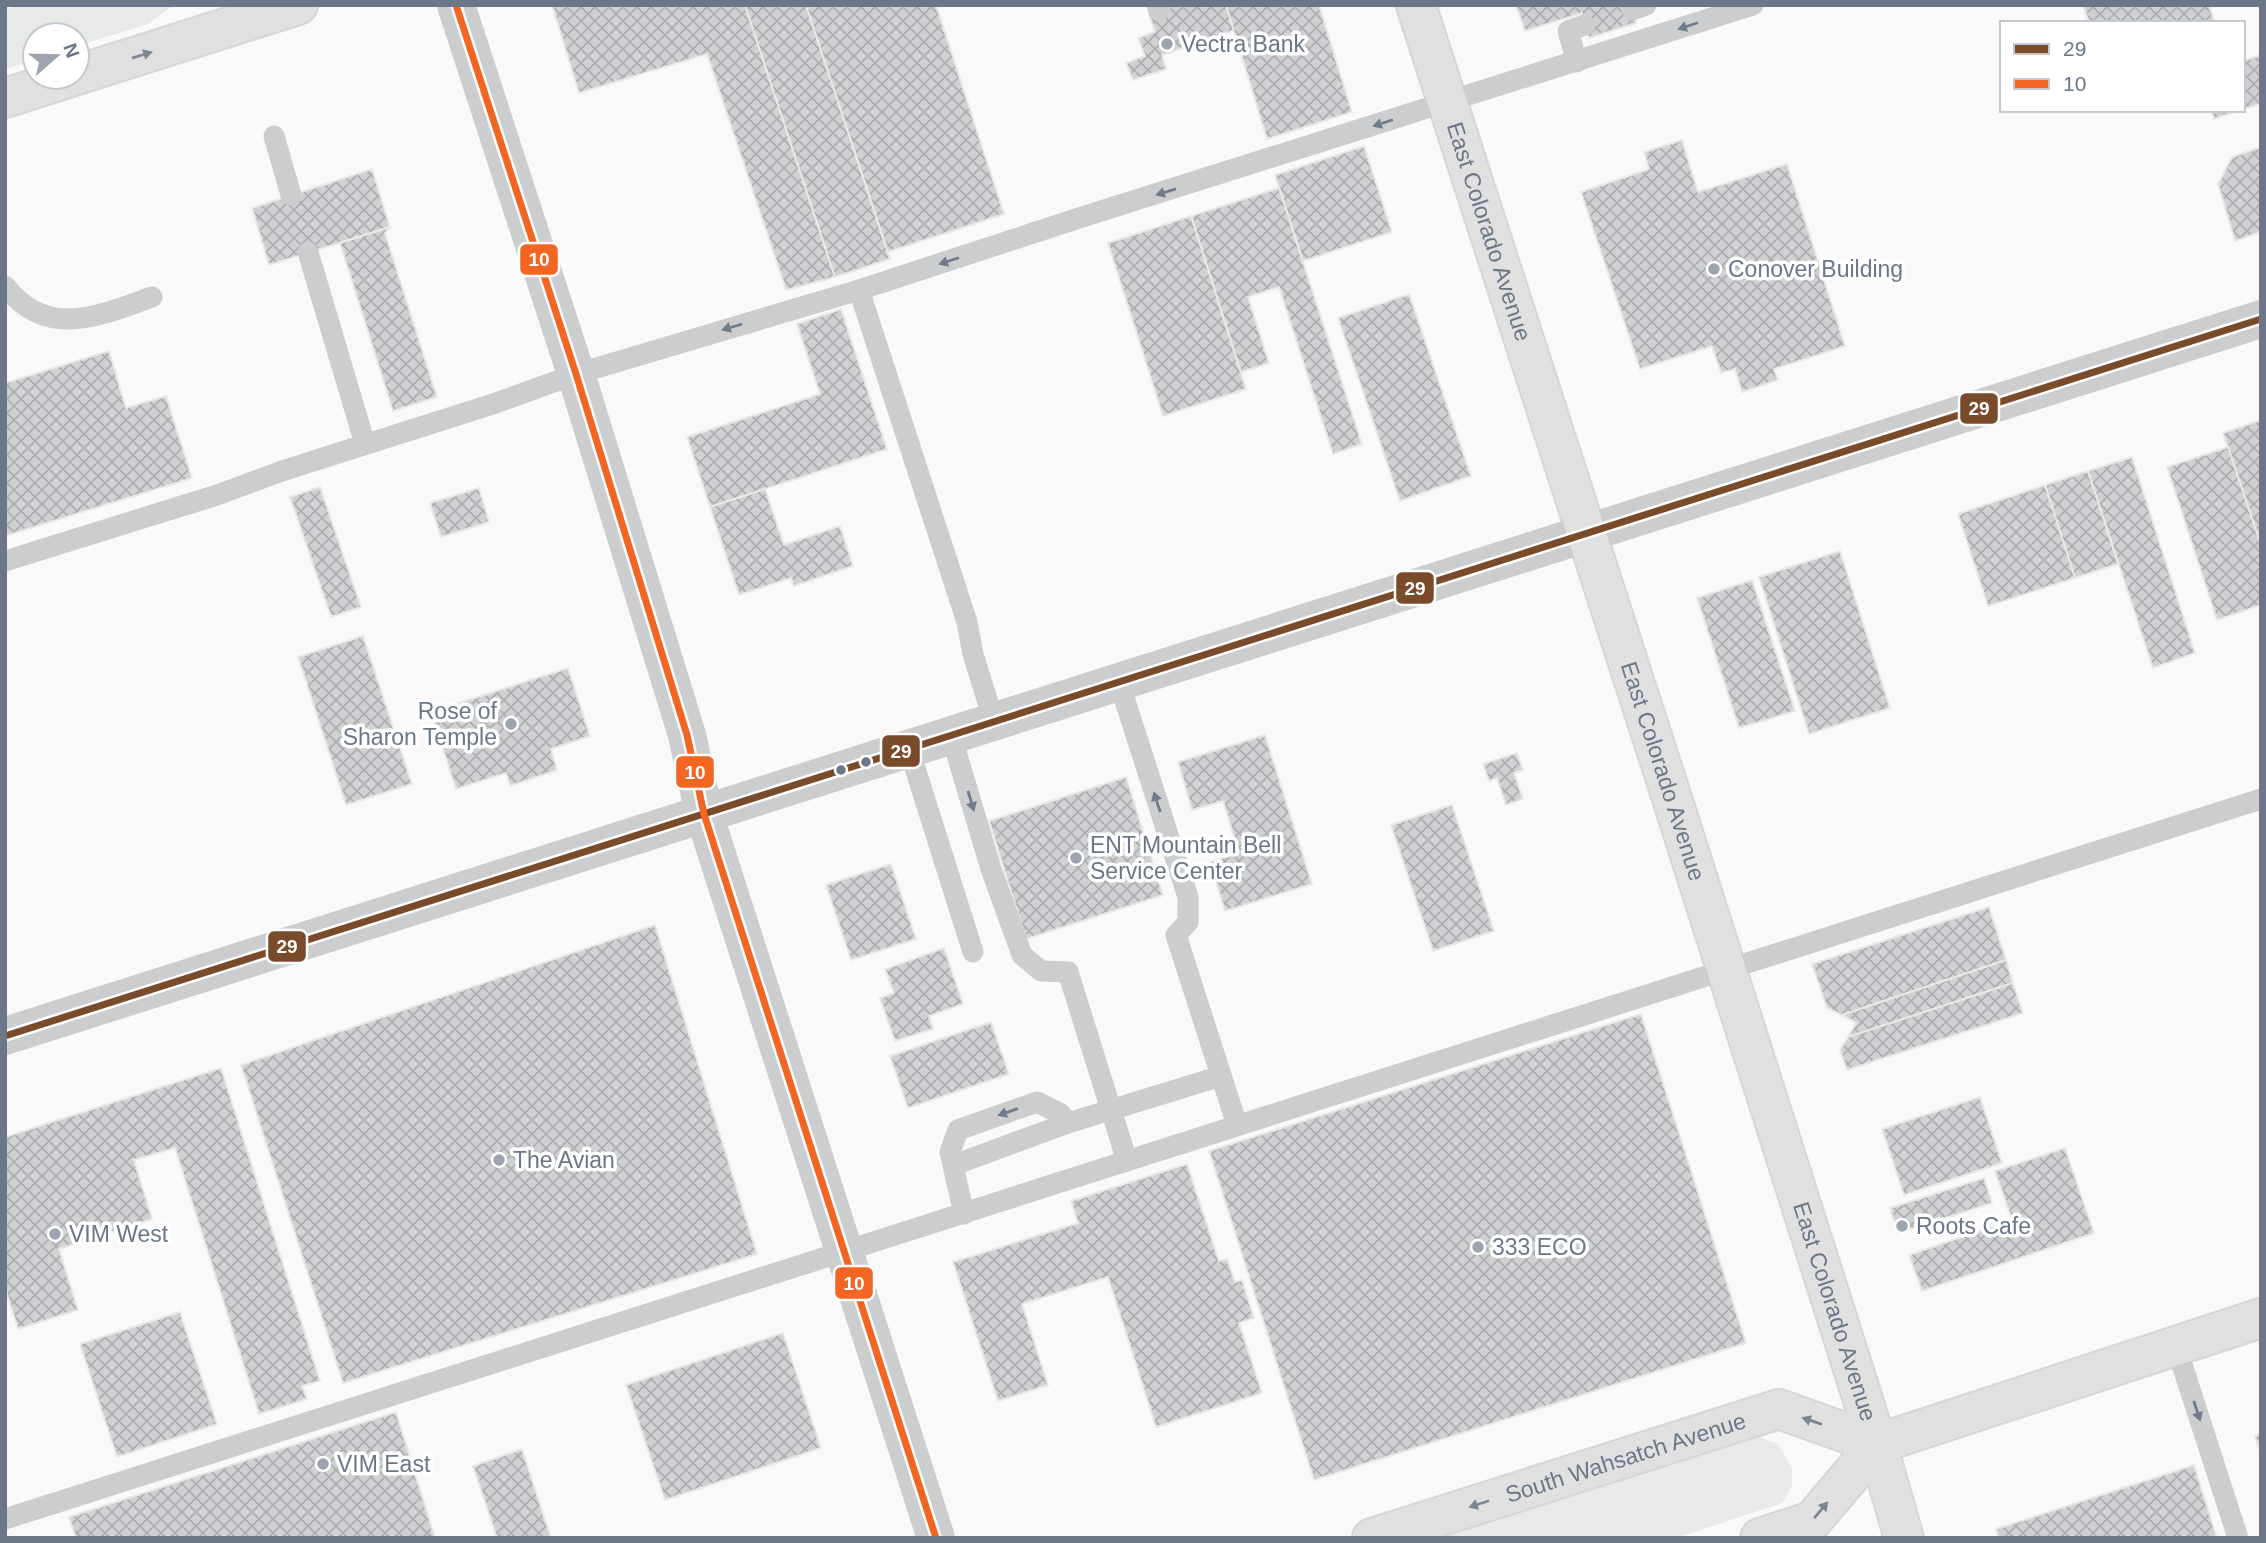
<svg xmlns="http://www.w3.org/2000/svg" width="2266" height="1543" viewBox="0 0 2266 1543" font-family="Arial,sans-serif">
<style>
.grass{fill:#e7eae6}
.building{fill:url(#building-cross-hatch);stroke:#e8e8e8;stroke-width:2}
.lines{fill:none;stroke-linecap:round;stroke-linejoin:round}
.secondary-casing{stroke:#d6d7d8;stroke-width:42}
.primary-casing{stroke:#d5d6d7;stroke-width:42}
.service{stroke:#cccdce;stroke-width:21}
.minor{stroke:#cccdce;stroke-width:38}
.tertiary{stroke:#cccdce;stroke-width:38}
.secondary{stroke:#e0e0e1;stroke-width:38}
.primary{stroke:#e0e0e1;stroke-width:38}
.bus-1-casing{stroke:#fff;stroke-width:12}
.bus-2-casing{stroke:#fff;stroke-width:12}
.bus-1{stroke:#7a4b2a;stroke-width:7}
.bus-2{stroke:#f26522;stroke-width:7}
.oneway{fill:#707b8b}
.oneway2{fill:#7d8794}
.poi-dot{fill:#9da4af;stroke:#fff;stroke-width:2.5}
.bus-dot{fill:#6b7787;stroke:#fff;stroke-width:2.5}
.labels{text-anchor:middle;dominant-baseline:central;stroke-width:7;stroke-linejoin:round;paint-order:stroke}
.poi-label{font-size:23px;fill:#6b7787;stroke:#fff;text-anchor:start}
.street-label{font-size:23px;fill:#6b7787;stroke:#fff}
.line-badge{stroke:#fff;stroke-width:2.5}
.badge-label{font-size:19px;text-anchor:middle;font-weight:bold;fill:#fff}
</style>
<defs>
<pattern id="building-cross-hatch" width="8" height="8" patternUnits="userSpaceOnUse" patternTransform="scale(1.75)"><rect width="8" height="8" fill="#d0d1d3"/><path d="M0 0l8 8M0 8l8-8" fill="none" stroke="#adaeb1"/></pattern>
</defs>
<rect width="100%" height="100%" fill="#f9f9f9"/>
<!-- grass -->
<g class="grass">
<polygon points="18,5 174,5 148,24 77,46 77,35 35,35 35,60 5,69 5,10"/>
<polygon points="1753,1435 1778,1444 1792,1468 1792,1486 1782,1503 1676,1538 1439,1538"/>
</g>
<!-- building -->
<g class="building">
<polygon points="552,5 745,5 835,277 786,290 707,54 579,93"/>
<polygon points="745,5 806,5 890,259 835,277"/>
<polygon points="806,5 936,5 1004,214 888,252"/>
<polygon points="1168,5 1226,5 1235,30 1162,55 1166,69 1133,80 1126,63 1145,56 1138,38 1155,32 1149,15 1169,8"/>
<polygon points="1226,5 1319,5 1352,112 1267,139"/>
<polygon points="1516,5 1630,5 1636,23 1589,38 1582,13 1525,31"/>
<polygon points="2083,5 2209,5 2215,23 2089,23"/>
<polygon points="2261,55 2261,104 2243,109 2243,61"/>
<polygon points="2211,110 2240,110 2214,119"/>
<polygon points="1682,140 1698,192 1787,164 1845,346 1774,369 1778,380 1742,392 1735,369 1721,373 1712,346 1640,369 1581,192 1649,169 1644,152"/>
<polygon points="1364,146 1392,232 1303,261 1275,175"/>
<polygon points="2261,147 2261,232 2235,241 2218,184 2232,157"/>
<polygon points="372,169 390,227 269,265 252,208"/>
<polygon points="1279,188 1362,444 1333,454 1279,287 1248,297 1269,363 1241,372 1191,216"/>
<polygon points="1191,216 1246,389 1163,416 1108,243"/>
<polygon points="390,227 385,233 437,397 393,411 340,243"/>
<polygon points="1409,294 1471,476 1400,501 1338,318"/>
<polygon points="841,309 887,449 710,507 687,437 820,394 797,324"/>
<polygon points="109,351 126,408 166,396 192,478 5,536 5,383"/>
<polygon points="2261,420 2261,546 2223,433"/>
<polygon points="2261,420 2261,545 2223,433"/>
<polygon points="2228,447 2261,545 2261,605 2217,620 2167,467"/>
<polygon points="2132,457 2195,653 2153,668 2088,471"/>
<polygon points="2088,471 2118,564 2075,578 2045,485"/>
<polygon points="2045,485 2075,578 1988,606 1958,514"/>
<polygon points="320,487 361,607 331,617 290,497"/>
<polygon points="479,488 489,522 441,537 430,503"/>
<polygon points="765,489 784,545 840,526 853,566 794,586 791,578 739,595 710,507"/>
<polygon points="1840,551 1890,708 1809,734 1759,577"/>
<polygon points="1752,580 1795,711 1739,728 1697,598"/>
<polygon points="363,636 412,784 346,805 298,657"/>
<polygon points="568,668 590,736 551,749 557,770 510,786 506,773 456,789 431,712"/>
<polygon points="1265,735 1312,884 1225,911 1210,862 1239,853 1223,801 1192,810 1178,762"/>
<polygon points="1517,753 1523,770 1514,773 1523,799 1506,805 1497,778 1489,781 1483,764"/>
<polygon points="1126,777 1163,895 1026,939 989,821"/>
<polygon points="1452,805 1494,931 1433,951 1391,825"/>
<polygon points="891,864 916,939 851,960 826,885"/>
<polygon points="1989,907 2006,960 1842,1015 1827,1008 1812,964"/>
<polygon points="655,925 757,1254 343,1383 241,1065"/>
<polygon points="944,948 963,1004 929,1016 933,1029 895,1041 880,998 894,993 885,969"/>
<polygon points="2006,960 2013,983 1848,1037 1856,1023 1842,1015"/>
<polygon points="2013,983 2023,1013 1847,1070 1840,1050 1848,1037"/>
<polygon points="1641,1014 1746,1343 1314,1480 1209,1151"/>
<polygon points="991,1022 1009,1074 908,1108 890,1056"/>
<polygon points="221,1068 320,1381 302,1386 307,1399 259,1414 175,1148 134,1160 152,1219 59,1249 78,1310 18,1329 5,1288 5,1137"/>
<polygon points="1980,1097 2002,1163 1904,1195 1882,1129"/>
<polygon points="2065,1148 2094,1233 1922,1291 1909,1255 2012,1220 1995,1171"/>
<polygon points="1187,1164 1219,1261 1227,1259 1235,1282 1242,1280 1254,1318 1239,1323 1262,1393 1156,1427 1108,1277 1022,1304 1048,1385 998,1401 953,1262 1078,1223 1071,1201"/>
<polygon points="1984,1178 1992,1203 1898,1233 1890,1208"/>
<polygon points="180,1312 217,1424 117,1457 80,1344"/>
<polygon points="783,1333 821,1448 665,1500 626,1385"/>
<polygon points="396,1412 435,1538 76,1538 69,1517"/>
<polygon points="2261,1434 2261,1455 2255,1436"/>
<polygon points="522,1449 551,1538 497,1538 473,1466"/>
<polygon points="2194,1465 2217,1538 1999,1538 1996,1529"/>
</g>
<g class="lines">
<!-- secondary casing -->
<g class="secondary-casing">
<polyline id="secondary" points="1877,1444 1904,1538"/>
</g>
<!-- primary casing -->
<g class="primary-casing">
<g id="primary">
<path id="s1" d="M 1416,5 L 1678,817 L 1877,1444"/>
<polyline points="77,75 298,5"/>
<polyline points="5,98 71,77"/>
<path id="s2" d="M 1372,1538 L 1779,1409 L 1877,1444"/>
<polyline points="1760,1538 1812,1521 1877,1444 2261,1318"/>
</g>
</g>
<!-- service -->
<g class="service">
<polyline points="1157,5 1159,11"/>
<polyline points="1632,10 1646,5"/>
<polyline points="1577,62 1568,31 1585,25"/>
<polyline points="274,136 291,195"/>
<polyline points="308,252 365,444"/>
<path d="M 5,286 C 47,340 99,316 152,297"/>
<polyline points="859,290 967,622 973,654 994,722"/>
<polyline points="5,561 217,495 282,471 496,403 576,374 859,290 1079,218 1753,5"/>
<polyline points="1119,682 1188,897 1188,922 1176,935 1237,1125"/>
<polyline points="951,735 991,869 1022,955 1041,971 1068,972 1127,1161"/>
<polyline points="909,749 973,952"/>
<polyline points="954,1165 1068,1123 1221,1076"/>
<polyline points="964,1214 950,1152 958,1130 1037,1102 1061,1114 1068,1123"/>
<polyline points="2176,1346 2238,1538"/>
<polyline points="5,1519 2261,799"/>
</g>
<!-- minor -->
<polyline class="minor" points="456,5 576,374 687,735 704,814 936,1538"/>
<!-- tertiary -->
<polyline class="tertiary" points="5,1036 2261,319"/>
<!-- secondary -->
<use href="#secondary" class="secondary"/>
<!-- primary -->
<use href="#primary" class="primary"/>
<!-- bus-1 casing -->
<g class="bus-1-casing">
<polyline id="bus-1" points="5,1036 2261,319"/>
</g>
<!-- bus-2 casing -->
<g class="bus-2-casing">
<polyline id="bus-2" points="456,5 576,374 687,735 704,814 936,1538"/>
</g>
<!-- bus-1 -->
<use href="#bus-1" class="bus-1"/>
<!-- bus-2 -->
<use href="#bus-2" class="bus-2"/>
</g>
<!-- one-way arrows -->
<defs><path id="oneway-solid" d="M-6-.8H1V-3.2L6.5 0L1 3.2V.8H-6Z" transform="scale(1.75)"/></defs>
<g class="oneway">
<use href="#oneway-solid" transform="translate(1688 26) rotate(162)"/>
<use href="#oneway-solid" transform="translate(1383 123) rotate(162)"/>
<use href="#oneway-solid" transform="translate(1166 192) rotate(163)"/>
<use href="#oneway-solid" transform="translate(949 261) rotate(162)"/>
<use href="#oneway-solid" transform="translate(732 327) rotate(164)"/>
<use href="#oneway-solid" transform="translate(971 801) rotate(73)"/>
<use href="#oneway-solid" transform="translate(1157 802) rotate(-108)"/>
<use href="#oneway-solid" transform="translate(1008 1112) rotate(161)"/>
<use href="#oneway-solid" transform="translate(2197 1411) rotate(72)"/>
</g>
<g class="oneway2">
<use href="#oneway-solid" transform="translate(142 55) rotate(-17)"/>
<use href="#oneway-solid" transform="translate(1812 1421) rotate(-161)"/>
<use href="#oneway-solid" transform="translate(1479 1504) rotate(162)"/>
<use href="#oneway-solid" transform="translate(1821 1510) rotate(-50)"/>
</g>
<!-- markers -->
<g class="poi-dot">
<circle cx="1167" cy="44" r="7"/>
<circle cx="1714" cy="269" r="7"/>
<circle cx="511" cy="724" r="7"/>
<circle cx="1076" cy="858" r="7"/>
<circle cx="499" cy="1160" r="7"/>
<circle cx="1902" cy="1226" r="7"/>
<circle cx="55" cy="1234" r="7"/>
<circle cx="1478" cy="1247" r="7"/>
<circle cx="323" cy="1464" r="7"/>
</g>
<g class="bus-dot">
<circle cx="866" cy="762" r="6"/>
<circle cx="841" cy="770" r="6"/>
</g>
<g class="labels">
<!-- poi labels -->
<g class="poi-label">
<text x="1181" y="44">Vectra Bank</text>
<text x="1728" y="269">Conover Building</text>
<text x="497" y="711" text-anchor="end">Rose of<tspan x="497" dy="26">Sharon Temple</tspan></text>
<text x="1090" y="845">ENT Mountain Bell<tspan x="1090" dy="26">Service Center</tspan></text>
<text x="513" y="1160">The Avian</text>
<text x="1916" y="1226">Roots Cafe</text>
<text x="69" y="1234">VIM West</text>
<text x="1492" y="1247">333 ECO</text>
<text x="337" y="1464">VIM East</text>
</g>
<!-- street labels -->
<g class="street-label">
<text stroke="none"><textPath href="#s1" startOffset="238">East Colorado Avenue</textPath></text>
<text stroke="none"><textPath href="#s1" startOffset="805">East Colorado Avenue</textPath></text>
<text stroke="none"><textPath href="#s1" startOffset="1372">East Colorado Avenue</textPath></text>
<text stroke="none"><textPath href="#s2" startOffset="266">South Wahsatch Avenue</textPath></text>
</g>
</g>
<g class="line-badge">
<rect x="519" y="243" width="40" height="33" rx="7" fill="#f26522"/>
<rect x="1959" y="392" width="40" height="33" rx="7" fill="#7a4b2a"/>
<rect x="1395" y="571" width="40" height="34" rx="7" fill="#7a4b2a"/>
<rect x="881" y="734" width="40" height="34" rx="7" fill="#7a4b2a"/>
<rect x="675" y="755" width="40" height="34" rx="7" fill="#f26522"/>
<rect x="267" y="930" width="40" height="33" rx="7" fill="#7a4b2a"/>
<rect x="834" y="1266" width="40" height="34" rx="7" fill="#f26522"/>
</g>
<g class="badge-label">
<text x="539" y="266">10</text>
<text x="1979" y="415">29</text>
<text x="1415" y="595">29</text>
<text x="901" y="758">29</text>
<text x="695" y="779">10</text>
<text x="287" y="953">29</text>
<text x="854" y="1290">10</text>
</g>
<!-- border -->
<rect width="2266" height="1543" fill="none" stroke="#6b7787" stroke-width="14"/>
<!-- legend -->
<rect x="2000" y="21" width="245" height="91" fill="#ffffff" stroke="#c4c9cf" stroke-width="2"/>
<rect x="2014" y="44" width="35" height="10" fill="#7a4b2a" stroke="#c4c9cf" stroke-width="2"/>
<text x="2063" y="56" font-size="21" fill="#6b7787">29</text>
<rect x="2014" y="79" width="35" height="10" fill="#f26522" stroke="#c4c9cf" stroke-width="2"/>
<text x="2063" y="91" font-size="21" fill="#6b7787">10</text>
<!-- north arrow -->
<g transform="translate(56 56) rotate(70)"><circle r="33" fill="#ffffff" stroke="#c4c9cf" stroke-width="2"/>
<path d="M0-5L12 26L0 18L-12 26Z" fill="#9da4af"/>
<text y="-10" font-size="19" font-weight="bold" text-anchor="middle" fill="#6b7787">N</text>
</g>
</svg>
